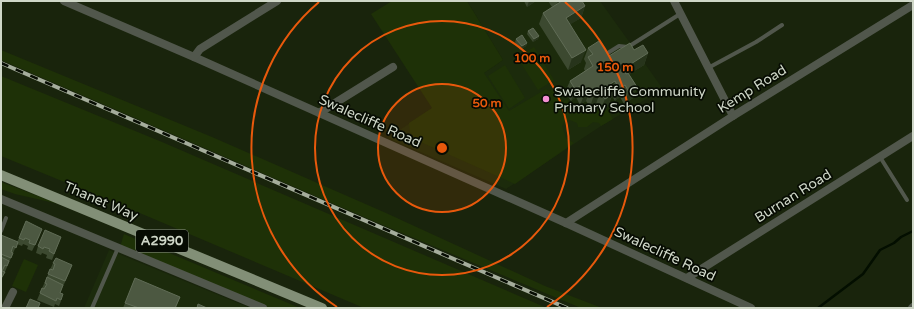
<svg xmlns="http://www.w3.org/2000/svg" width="914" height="309" viewBox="0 0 914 309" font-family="'Varela Round',sans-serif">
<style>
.built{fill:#1c2b0c}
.green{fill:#1e3107}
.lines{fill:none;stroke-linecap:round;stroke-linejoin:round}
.stream{stroke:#030e00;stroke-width:2.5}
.lane{stroke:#51574c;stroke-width:4}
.street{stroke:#51574c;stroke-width:8}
.primary{stroke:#828f77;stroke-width:10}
.rail-casing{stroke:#a5ad9c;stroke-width:4}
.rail{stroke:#070c03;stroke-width:2.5;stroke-dasharray:8;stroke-linecap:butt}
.wall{fill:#3c4930}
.shaded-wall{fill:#27341b}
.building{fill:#4c5841;stroke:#606c56}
.ring{fill:none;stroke:#e8590c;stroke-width:2}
.poi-dot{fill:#f491d3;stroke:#070c03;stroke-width:1.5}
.labels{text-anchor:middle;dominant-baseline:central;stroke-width:3.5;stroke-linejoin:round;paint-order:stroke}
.shield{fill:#070c03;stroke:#939a8d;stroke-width:1}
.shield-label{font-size:13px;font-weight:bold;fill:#cfd7c8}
.street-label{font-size:14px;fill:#cfd7c8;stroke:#070c03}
.poi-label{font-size:14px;fill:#cfd7c8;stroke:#070c03;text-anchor:start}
.centre{fill:#e8590c;stroke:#070c03;stroke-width:2}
.ring-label{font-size:12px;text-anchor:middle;font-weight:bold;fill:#e8590c;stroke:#070c03;stroke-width:3.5;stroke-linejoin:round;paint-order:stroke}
</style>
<rect width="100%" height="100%" fill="#19240c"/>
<!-- built -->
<g class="built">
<polygon points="467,1 600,1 663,89 601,126 506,189 388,138 503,60"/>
<polygon points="109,250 250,308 84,308"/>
</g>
<!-- green -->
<g class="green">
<polygon points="392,1 467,1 503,60 484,73 509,111 546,89 549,91 557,86 560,86 566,94 560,97 563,102 567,99 572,106 577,103 582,110 587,107 592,114 597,111 599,112 606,108 613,119 601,126 599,123 593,122 587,127 578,127 577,123 570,120 564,122 562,126 566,138 574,143 515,184 416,140 410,132 409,123 432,108 371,14"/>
<polygon points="534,47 554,80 538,90 517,57"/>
<polygon points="1,50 212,137 386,213 545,286 602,308 581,308 378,223 1,60"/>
<polygon points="505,65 525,98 509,109 488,76"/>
<polygon points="1,76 162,142 547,308 364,308 135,211 1,156"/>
<polygon points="1,182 59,204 15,194 1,189"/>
<polygon points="124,234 300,308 269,308 120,247"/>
<polygon points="24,259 38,265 26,292 12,286"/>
</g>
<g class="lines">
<!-- stream -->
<polyline class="stream" points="818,308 863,274 880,250 894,243 901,237 913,231"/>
<!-- lane -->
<g class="lane">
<polyline points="603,56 619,46 628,47 680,14"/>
<polyline points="708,68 756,42 782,25"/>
<polyline points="880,157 907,200"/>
<polyline points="1,231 6,218"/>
<polyline points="92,308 118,248"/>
</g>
<!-- street -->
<g class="street">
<polyline points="64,1 194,57 566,223 751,308"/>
<polyline points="674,1 733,116"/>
<polyline points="194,57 200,49 277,1"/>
<polyline points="319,113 393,67"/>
<polyline points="1,199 263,308"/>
<polyline points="566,223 733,116 913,5"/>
<polyline points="687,278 913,136"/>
<polyline points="5,308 13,292"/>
<polyline points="912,308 913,307"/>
</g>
<!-- primary -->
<polyline class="primary" points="1,175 322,308"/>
<!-- rail casing -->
<g class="rail-casing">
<polyline id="rail" points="1,63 567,308"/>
</g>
<!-- rail -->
<use href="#rail" class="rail"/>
</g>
<!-- wall -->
<g class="wall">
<polygon points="524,1 536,1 527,7"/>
<polygon points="548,1 582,1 585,6 581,18 570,24 581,62 568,70 539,24 543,13 552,7"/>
<polygon points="528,31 539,36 538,39 533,42 527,34"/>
<polygon points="516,39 527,43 526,46 520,50 515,42"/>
<polygon points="588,48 609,56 634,50 648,53 644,65 629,74 637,87 633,98 624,104 620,97 615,101 612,96 608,106 600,111 596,104 590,107 586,101 580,105 576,97 571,101 565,92 570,81 585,71 584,69 586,63 584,59"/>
<polygon points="1,235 17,242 19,238 40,235 32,251 27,249 28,246 23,244 22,246 17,244 1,281"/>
<polygon points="61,237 52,260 46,258 47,255 42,253 41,255 36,253 38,246"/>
<polygon points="53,263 70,271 60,293 61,301 59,306 55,304 54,307 37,300"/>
<polygon points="180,297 176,308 123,308 125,303"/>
</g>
<!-- shaded-wall -->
<g class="shaded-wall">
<polygon points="529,1 536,1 527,7"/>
<polygon points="558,1 570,1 554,11"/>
<polygon points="585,6 581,18 561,30 566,18"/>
<polygon points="539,36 538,39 533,42 534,39"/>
<polygon points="527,43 526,46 520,50 522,46"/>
<polygon points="586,50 581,62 568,70 572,58"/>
<polygon points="648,53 644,65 619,81 623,69"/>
<polygon points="615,81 610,93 607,86"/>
<polygon points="625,85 620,97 615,101 619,89"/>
<polygon points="580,86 576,97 571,101 575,89"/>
<polygon points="637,87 633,98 624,104 629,92"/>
<polygon points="590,89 586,101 580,105 585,93"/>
<polygon points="600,92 596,104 590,107 594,95"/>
<polygon points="612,95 608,106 600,111 605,99"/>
</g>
<!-- building -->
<g class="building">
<polygon points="562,1 582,1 585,6 566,18 586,50 572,58 543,13"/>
<polygon points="533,28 539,36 534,39 528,31"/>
<polygon points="522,35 527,43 522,46 516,39"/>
<polygon points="599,41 609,56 630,43 634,50 643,45 648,53 623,69 626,74 628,73 637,87 629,92 625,85 619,89 615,81 607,86 612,95 605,99 600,92 594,95 590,89 585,93 580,86 575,89 570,81 593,66 588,57 593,54 588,48"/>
<polygon points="26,221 42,229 35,245 29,243 30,240 25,238 24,240 19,238"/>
<polygon points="45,230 61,237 54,254 49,251 50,249 44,247 43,249 38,246"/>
<polygon points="1,235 18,242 16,248 13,246 11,252 13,253 11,258 1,254"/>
<polygon points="1,257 9,261 7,266 5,265 2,271 5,272 2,277 1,277"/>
<polygon points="56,258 72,265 65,281 48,274 50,269 53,270 55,264 53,263"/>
<polygon points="47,277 63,285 60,293 63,294 61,300 57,298 56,301 40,293 42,288 44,289 47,284 45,283"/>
<polygon points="135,278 180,297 175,308 139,308 125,303"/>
<polygon points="30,299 40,303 38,308 26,308"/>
<polygon points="198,304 207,308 197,308"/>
</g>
<!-- distance rings -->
<circle cx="442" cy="148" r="64" fill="#e8590c" fill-opacity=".12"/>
<g class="ring">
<circle cx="442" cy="148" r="64"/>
<circle cx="442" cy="148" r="127"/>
<path d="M337 307A191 191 0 0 1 319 2M565 2A191 191 0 0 1 547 307"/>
</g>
<!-- markers -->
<circle class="poi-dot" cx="546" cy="99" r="4"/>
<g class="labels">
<!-- shield labels -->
<rect class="shield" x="136" y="230" width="52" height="22" rx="3"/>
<g class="shield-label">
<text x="162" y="241">A2990</text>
</g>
<!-- street labels -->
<g class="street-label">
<text transform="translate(752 89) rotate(-32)">Kemp Road</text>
<text transform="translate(370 121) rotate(24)">Swalecliffe Road</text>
<text transform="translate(793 196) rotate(-32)">Burnan Road</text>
<text transform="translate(101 201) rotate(23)">Thanet Way</text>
<text transform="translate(665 254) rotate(25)">Swalecliffe Road</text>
</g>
<!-- poi labels -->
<g class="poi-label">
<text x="554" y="91">Swalecliffe Community<tspan x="554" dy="16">Primary School</tspan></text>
</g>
</g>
<circle cx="442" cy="148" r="6" class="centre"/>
<g class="ring-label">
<text x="532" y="62">100 m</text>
<text x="615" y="71">150 m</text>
<text x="487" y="107">50 m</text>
</g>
<!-- border -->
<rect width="914" height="309" fill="none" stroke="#cfd7c8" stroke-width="4"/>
</svg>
